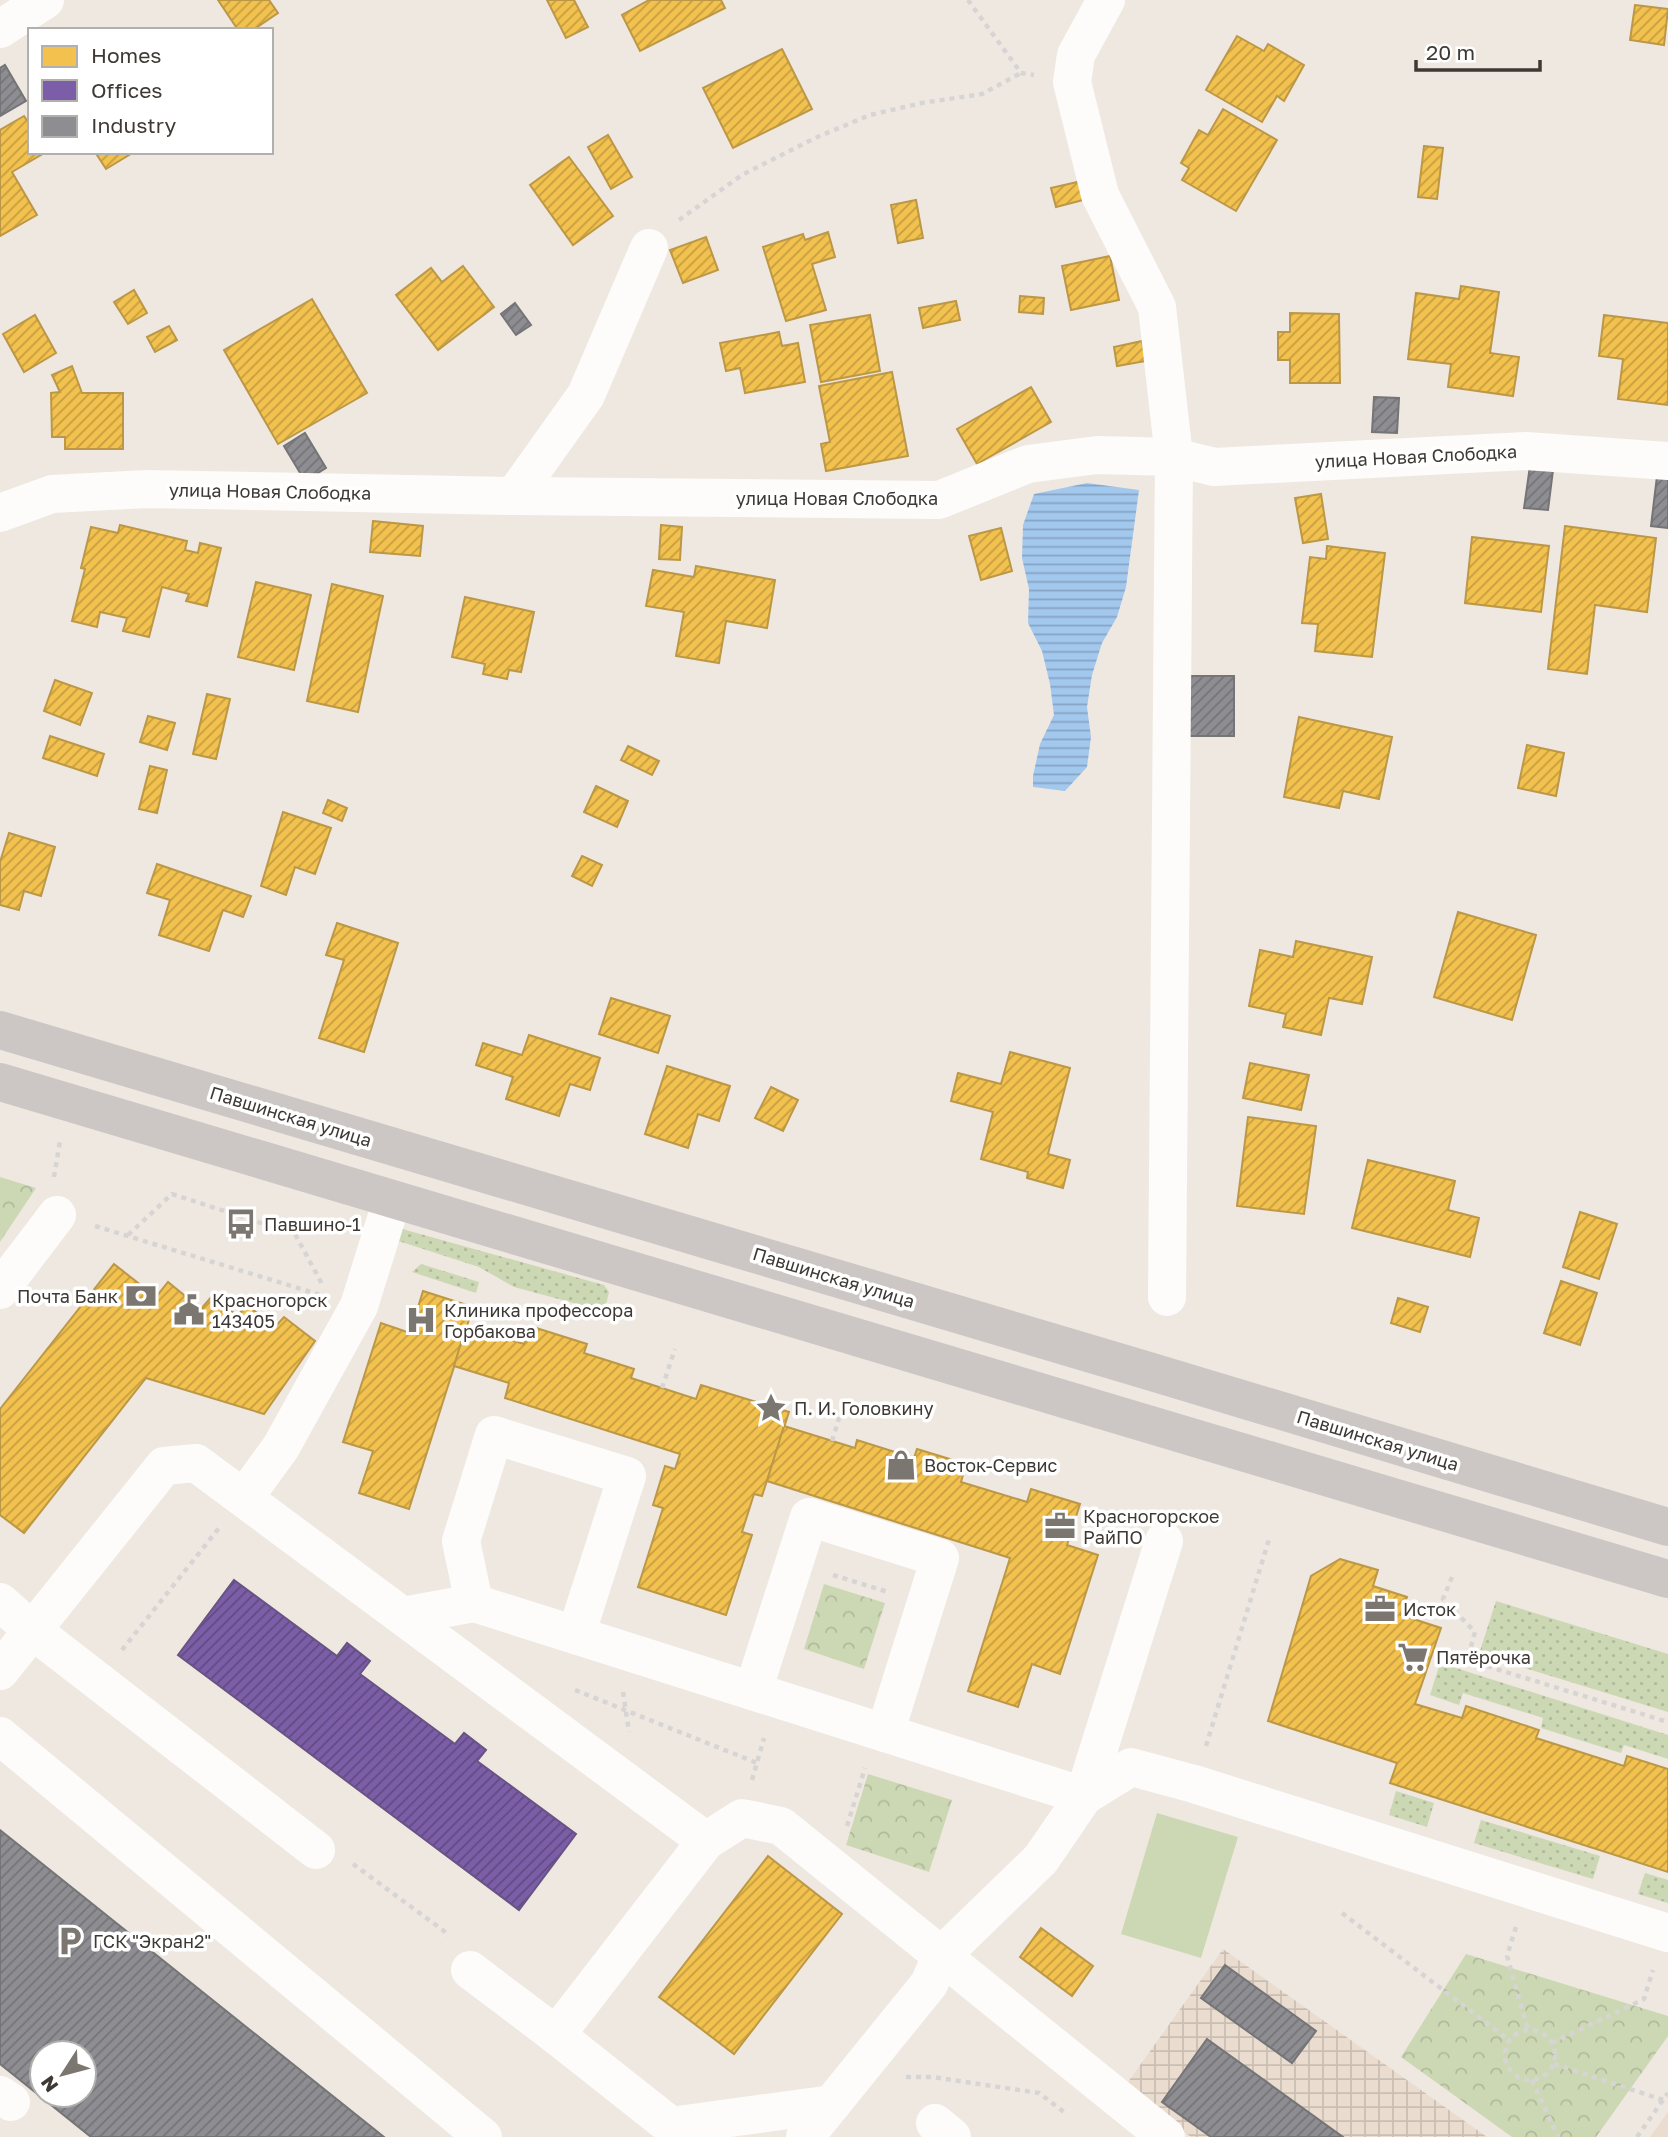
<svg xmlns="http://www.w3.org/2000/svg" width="1668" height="2137" viewBox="0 0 1668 2137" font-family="'Golos Text',sans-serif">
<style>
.built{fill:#eaddd0}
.industrial{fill:url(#industrial-grid)}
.grass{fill:url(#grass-dots)}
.park{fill:url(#park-crowns)}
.garden{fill:#ccd8b3}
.water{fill:url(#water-rules)}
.homes{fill:url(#homes-hatch);stroke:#bc9846;stroke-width:2}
.offices{fill:url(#offices-hatch);stroke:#695384;stroke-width:2}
.industry{fill:url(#industry-hatch);stroke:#757476;stroke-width:2;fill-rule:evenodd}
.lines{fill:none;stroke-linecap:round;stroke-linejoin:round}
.path{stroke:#d7d5d3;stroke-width:4.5;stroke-dasharray:5 5;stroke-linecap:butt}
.minor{stroke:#fdfcfa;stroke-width:38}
.major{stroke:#ccc7c4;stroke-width:38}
.labels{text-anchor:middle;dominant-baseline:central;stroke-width:7;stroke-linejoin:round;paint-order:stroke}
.street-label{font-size:18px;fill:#3e3934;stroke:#fff}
.poi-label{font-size:18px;fill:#3e3934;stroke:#fff;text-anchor:start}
</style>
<defs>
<pattern id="industrial-grid" width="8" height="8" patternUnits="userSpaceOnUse" patternTransform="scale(1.75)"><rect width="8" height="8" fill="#eaddd0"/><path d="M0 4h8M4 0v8" fill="none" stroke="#cabeb3"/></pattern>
<pattern id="grass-dots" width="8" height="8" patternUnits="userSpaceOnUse" patternTransform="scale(1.75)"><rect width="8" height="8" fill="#ccd8b3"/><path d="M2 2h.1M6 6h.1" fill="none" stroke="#b0ba9b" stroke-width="1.8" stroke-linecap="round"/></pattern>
<pattern id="park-crowns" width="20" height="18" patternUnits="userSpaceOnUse" patternTransform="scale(1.75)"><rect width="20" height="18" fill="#ccd8b3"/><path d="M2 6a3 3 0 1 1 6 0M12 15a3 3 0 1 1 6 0" fill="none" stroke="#b0ba9b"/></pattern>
<pattern id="water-rules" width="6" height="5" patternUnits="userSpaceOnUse" patternTransform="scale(1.75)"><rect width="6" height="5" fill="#a3c8ee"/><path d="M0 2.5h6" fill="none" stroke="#86a3c2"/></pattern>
<pattern id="homes-hatch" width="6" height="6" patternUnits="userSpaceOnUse" patternTransform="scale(1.75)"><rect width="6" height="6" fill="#f2c14e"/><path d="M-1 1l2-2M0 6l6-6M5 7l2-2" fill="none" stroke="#c59e42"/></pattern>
<pattern id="offices-hatch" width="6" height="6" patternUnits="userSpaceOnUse" patternTransform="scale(1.75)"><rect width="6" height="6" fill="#7b5ea7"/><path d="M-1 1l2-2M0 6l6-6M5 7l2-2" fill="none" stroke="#614b81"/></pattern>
<pattern id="industry-hatch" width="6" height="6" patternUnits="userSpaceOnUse" patternTransform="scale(1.75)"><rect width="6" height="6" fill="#8d8d92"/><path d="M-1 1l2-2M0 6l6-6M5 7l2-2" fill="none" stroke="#757478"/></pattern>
</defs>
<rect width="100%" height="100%" fill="#efe8e1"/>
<!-- built -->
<polygon class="built" points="1668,2112 1668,2137 1650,2137"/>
<!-- industrial -->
<polygon class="industrial" points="1223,1949 1487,2137 1191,2137 1123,2089"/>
<!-- grass -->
<g class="grass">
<polygon points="395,1227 604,1285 609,1292 606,1305 596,1309 514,1287 479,1267 383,1236"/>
<polygon points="421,1264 479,1282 476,1293 412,1272"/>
<polygon points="1496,1601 1668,1654 1668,1712 1479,1654"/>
<polygon points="1440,1663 1668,1735 1668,1759 1624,1745 1621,1753 1541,1728 1543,1718 1463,1693 1459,1705 1430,1695"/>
<polygon points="1396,1791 1434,1803 1427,1827 1389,1815"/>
<polygon points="1481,1820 1600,1856 1593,1879 1474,1843"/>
<polygon points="1645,1873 1668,1880 1668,1903 1638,1894"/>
</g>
<!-- park -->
<g class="park">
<polygon points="0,1177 36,1188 0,1242"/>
<polygon points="824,1584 885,1603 864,1669 804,1649"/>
<polygon points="868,1774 952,1800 929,1872 846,1845"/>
<polygon points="1466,1954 1668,2016 1668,2036 1596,2137 1512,2137 1401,2057"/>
</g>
<!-- garden -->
<polygon class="garden" points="1157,1813 1238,1837 1201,1958 1121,1934"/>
<!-- water -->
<polygon class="water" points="1087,483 1139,490 1126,587 1117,617 1102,643 1092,675 1087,707 1091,737 1087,767 1065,791 1033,787 1033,776 1040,744 1054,715 1050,684 1042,651 1028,623 1029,589 1022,558 1023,525 1034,494"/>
<!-- homes -->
<g class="homes">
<polygon points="218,0 269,0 278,13 253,30 238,30"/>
<polygon points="547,0 574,0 588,27 566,38"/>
<polygon points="721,0 725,8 640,51 622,15 649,0"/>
<polygon points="1635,5 1668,9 1664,45 1630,40"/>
<polygon points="1237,36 1264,51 1268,44 1304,65 1284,101 1277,96 1262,122 1206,90"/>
<polygon points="782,49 812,109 733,148 703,88"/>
<polygon points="1223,109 1277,140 1236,211 1182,180 1189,168 1181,163 1199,130 1208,135"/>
<polygon points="24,116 30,125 30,152 46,152 12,172 37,215 0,236 0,130"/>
<polygon points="608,135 632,177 611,189 588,147"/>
<polygon points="1424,146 1443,148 1437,199 1418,197"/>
<polygon points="95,152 134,152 106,169"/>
<polygon points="569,157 613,216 573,245 530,185"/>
<polygon points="1086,180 1091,198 1056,207 1051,188"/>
<polygon points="916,200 923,238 898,243 891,205"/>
<polygon points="828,232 835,257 812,264 826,310 786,321 763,247 803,234 805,240"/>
<polygon points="706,237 718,270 683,283 670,250"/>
<polygon points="1110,256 1119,300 1071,310 1062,266"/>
<polygon points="463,266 494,307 438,350 396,295 431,268 442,282"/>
<polygon points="1461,286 1499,292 1490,353 1519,357 1513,396 1448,387 1451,364 1408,359 1416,293 1459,299"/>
<polygon points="134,290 147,313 128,324 114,302"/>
<polygon points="1020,296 1044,298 1043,314 1019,312"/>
<polygon points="312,299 367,393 278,444 224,350"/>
<polygon points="956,301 960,320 923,328 919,308"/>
<polygon points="1290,313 1339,314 1340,383 1290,383 1290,360 1278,360 1278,332 1290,332"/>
<polygon points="35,315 56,353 24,372 3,334"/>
<polygon points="870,315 880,371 821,382 810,325"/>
<polygon points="1604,315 1668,323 1668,405 1618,399 1623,359 1599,356"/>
<polygon points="169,326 177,340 155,352 147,337"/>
<polygon points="779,332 782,346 798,343 805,382 745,393 740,368 726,371 720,343"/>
<polygon points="1142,341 1146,361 1117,366 1114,347"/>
<polygon points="72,366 82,393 123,393 123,449 65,449 65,437 52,437 51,393 60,392 52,375"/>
<polygon points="892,372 908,456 826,471 821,444 830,442 819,386"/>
<polygon points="1031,387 1051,422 977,464 957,429"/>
<polygon points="1321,494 1328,539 1303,543 1295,498"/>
<polygon points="373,521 423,526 420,556 370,552"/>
<polygon points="120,525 187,541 185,550 198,553 200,543 221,548 207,606 186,601 189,594 162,587 149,637 123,631 127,618 100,612 97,627 72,621 85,569 81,568 91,527 118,533"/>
<polygon points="661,525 682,527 680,560 659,559"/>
<polygon points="1565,526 1656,538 1647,612 1595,605 1587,674 1548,669"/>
<polygon points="1001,528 1012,571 981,580 969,536"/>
<polygon points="1472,537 1549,546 1541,612 1465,603"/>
<polygon points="1327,546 1385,553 1372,657 1315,651 1318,624 1302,623 1310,557 1326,559"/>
<polygon points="696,566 775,580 767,628 726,621 719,663 676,656 684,612 646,606 653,570 694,577"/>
<polygon points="256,582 311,595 294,670 238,657"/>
<polygon points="332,584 383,596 358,712 307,701"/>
<polygon points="465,597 534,612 521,672 509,670 507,679 483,674 485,664 452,657"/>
<polygon points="55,680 92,693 80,725 44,711"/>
<polygon points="207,694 230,699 216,759 193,754"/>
<polygon points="148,716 175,723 167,750 140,742"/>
<polygon points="1299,717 1392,737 1379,799 1343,791 1339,808 1284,797"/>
<polygon points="50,736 104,754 97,776 43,758"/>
<polygon points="1527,745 1564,753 1556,796 1518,788"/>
<polygon points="628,746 659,761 652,775 621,760"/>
<polygon points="150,766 167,770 157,813 139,809"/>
<polygon points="596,786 628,801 617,827 584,812"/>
<polygon points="328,800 347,808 342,821 323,813"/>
<polygon points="283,812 331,828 315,874 295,867 286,895 261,886"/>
<polygon points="9,833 55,847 41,896 24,891 19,910 0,905 0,862"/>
<polygon points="582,856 602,865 592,886 572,876"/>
<polygon points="157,864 251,896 243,917 223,910 209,951 159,935 170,900 147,893"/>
<polygon points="1458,912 1536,935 1512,1020 1434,997"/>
<polygon points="337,923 398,943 364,1052 319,1038 344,960 326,955"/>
<polygon points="1296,941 1372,957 1362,1004 1329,998 1321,1035 1283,1027 1286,1014 1249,1006 1260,950 1293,957"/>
<polygon points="611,998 670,1016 658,1053 599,1034"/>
<polygon points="529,1035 600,1058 590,1090 570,1084 559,1116 506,1099 513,1077 476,1065 483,1043 522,1055"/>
<polygon points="1010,1052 1070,1068 1048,1154 1070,1160 1063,1188 1027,1178 1028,1172 981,1159 993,1112 951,1101 958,1073 1001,1084"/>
<polygon points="1250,1063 1309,1075 1301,1110 1243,1098"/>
<polygon points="667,1066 730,1086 719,1121 698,1114 688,1148 645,1134"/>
<polygon points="771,1087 798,1100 783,1131 755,1118"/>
<polygon points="1248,1117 1316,1126 1304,1214 1237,1206"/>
<polygon points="1368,1160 1455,1181 1448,1210 1479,1218 1470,1257 1352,1228"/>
<polygon points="1580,1212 1617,1224 1599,1279 1563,1267"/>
<polygon points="114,1264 156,1297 168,1282 201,1309 212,1296 238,1316 246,1304 275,1327 284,1317 315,1341 264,1414 146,1378 24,1533 0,1515 0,1409"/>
<polygon points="1561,1281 1597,1293 1580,1345 1544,1333"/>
<polygon points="423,1291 473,1307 409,1509 359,1493 373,1451 343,1442 381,1323 410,1333"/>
<polygon points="1398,1298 1428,1307 1420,1332 1391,1323"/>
<polygon points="466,1326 524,1344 530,1326 587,1344 584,1353 634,1369 631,1378 696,1399 701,1385 789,1412 762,1496 754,1494 742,1532 752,1535 726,1615 638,1587 663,1508 653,1505 665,1466 675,1469 680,1454 505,1398 509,1383 454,1366"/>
<polygon points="784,1426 855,1448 857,1440 914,1458 917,1449 966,1464 961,1482 1027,1502 1031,1489 1080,1504 1067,1545 1098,1555 1060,1674 1032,1664 1018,1707 968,1691 1010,1558 767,1481"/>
<polygon points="1340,1559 1378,1570 1373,1586 1407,1597 1401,1615 1441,1628 1415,1704 1462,1718 1466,1706 1539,1730 1536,1738 1624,1766 1627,1756 1668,1769 1668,1872 1390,1783 1397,1763 1268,1721 1311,1576"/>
<polygon points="768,1856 842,1914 734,2054 659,1997"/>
<polygon points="1041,1928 1093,1966 1072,1996 1020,1957"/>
</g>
<!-- offices -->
<polygon class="offices" points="234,1580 337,1656 347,1643 370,1661 360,1674 455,1744 464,1733 486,1750 477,1761 576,1834 519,1910 178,1655"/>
<!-- industry -->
<g class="industry">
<polygon points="5,65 26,101 0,116 0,68"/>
<polygon points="515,303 531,325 516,335 501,314"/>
<polygon points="1374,397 1399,398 1397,433 1372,432"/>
<polygon points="305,433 326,468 305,481 284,446"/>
<polygon points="1530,466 1553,470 1548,510 1524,508"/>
<polygon points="1657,476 1668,477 1668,528 1651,526"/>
<rect x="1189" y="676" width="45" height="60"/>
<path d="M 0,1830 L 384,2137 L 91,2137 L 0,2064 ZM 42,2053 L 84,2053 L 84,2095 L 42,2095 Z"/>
<polygon points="1225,1965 1316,2031 1292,2063 1201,1998"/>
<polygon points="1207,2039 1343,2137 1211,2137 1162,2102"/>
</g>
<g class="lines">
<!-- path -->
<g class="path">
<polyline points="968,0 1021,73 1034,75"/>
<polyline points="679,220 742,175 815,138 870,115 922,103 982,94 1021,73"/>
<polyline points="54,1177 60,1141"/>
<polyline points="95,1226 321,1295"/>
<polyline points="128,1235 172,1194 295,1234 322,1284"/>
<polyline points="662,1388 675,1349"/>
<polyline points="832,1441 844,1402"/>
<polyline points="833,1575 888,1592"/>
<polyline points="1452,1577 1443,1599 1475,1632 1467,1660 1668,1722"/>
<polyline points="122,1650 219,1528"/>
<polyline points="575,1690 757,1763"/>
<polyline points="623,1692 629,1732"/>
<polyline points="1206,1746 1270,1536"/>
<polyline points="752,1780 764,1738"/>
<polyline points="847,1826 865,1768"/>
<polyline points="353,1864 444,1931 448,1937"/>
<polyline points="1342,1913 1510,2041"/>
<polyline points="1516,1927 1507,1956 1528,2030"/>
<circle cx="1530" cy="2055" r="25"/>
<polyline points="1552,2043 1644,1999 1653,1970"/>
<polyline points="1554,2064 1663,2100"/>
<polyline points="906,2077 933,2077 1039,2093 1064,2112"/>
<polyline points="1532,2080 1558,2137"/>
<polyline points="1637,2137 1668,2093"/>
</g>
<!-- minor -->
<g class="minor">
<polyline points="1106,0 1076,55 1072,82 1100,195 1157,307 1174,457 1167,1297"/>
<polyline points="0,29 45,0"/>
<polyline points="514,496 586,395 649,248"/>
<polyline points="0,513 52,494 147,489 514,496 939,500 1028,464 1097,455 1174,457 1214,467 1526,451 1668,461"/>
<polyline points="0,1290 57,1215"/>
<polyline points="244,1498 281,1447 359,1306 392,1200"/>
<polyline points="0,1602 32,1630 316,1850"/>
<polyline points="474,1603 461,1541 494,1435 627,1476 576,1635"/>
<polyline points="403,1616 474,1603 1084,1796 1164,1541"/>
<polyline points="0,1671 164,1466 196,1463 706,1841"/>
<polyline points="753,1691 809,1517 940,1558 885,1733"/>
<polyline points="0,1736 483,2137"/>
<polyline points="470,1970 556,2035 706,1841 742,1818 781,1826 1166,2137"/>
<polyline points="556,2035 671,2126 832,2104"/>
<polyline points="0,2095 11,2102"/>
<polyline points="935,2123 952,2137"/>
<polyline points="805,2137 929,1984 941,1956 1041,1859 1084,1796 1131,1767 1194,1784 1668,1933"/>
</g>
<!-- major -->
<g class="major">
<polyline points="0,1030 1142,1369 1668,1527"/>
<polyline points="0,1082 1668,1579"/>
</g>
</g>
<!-- icons -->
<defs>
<g id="bus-bare" transform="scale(2.415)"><path d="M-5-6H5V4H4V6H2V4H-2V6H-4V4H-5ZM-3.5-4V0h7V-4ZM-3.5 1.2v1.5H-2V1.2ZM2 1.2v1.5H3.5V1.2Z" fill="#7c7671" stroke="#fff" stroke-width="2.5" paint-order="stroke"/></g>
<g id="bank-bare" transform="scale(2.415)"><path d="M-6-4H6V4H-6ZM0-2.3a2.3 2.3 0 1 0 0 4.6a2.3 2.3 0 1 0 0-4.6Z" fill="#7c7671" stroke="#fff" stroke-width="2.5" paint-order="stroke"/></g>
<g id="civic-bare" transform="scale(2.415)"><path d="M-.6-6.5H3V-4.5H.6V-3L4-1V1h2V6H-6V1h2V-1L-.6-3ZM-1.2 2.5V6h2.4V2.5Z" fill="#7c7671" stroke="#fff" stroke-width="2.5" paint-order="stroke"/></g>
<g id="hospital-bare" transform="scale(2.415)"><path d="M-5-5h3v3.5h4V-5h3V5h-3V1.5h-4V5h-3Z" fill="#7c7671" stroke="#fff" stroke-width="2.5" paint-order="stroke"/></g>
<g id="sight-bare" transform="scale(2.415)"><path d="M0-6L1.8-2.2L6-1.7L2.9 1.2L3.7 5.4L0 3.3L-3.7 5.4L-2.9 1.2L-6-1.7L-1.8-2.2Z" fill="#7c7671" stroke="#fff" stroke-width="2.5" paint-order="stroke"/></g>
<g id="shop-bare" transform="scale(2.415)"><path d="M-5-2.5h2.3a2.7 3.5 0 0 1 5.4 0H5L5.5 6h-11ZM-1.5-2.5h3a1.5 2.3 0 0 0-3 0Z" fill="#7c7671" stroke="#fff" stroke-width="2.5" paint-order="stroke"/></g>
<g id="office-bare" transform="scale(2.415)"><path d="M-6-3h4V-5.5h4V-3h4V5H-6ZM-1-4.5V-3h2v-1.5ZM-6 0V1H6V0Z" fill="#7c7671" stroke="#fff" stroke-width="2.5" paint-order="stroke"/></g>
<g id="supermarket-bare" transform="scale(2.415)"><path d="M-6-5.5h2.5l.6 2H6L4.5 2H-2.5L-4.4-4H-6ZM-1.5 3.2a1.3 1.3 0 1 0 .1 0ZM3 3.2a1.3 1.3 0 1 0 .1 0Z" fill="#7c7671" stroke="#fff" stroke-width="2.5" paint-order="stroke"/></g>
<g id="parking-bare" transform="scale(2.415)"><path d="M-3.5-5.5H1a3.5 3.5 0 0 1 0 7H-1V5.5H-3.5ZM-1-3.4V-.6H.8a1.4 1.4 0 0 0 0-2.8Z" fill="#7c7671" stroke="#fff" stroke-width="2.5" paint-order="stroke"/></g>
</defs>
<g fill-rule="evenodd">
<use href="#bus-bare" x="241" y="1224"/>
<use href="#bank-bare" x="141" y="1296"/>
<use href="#civic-bare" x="189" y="1310"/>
<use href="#hospital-bare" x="421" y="1320"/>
<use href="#sight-bare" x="771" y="1408"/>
<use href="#shop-bare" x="901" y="1465"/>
<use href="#office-bare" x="1060" y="1526"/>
<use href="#office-bare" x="1380" y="1609"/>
<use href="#supermarket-bare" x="1413" y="1657"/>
<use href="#parking-bare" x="70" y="1941"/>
</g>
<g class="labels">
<!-- street labels -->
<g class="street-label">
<text transform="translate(1416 456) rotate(-3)">улица Новая Слободка</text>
<text transform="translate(270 491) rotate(1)">улица Новая Слободка</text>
<text x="837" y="498">улица Новая Слободка</text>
<text transform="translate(291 1116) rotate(17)">Павшинская улица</text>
<text transform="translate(834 1277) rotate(17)">Павшинская улица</text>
<text transform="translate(1378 1440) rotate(17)">Павшинская улица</text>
</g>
<!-- poi labels -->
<g class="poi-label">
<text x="264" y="1224">Павшино-1</text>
<text x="118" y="1296" text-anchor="end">Почта Банк</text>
<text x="212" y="1300">Красногорск<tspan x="212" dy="21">143405</tspan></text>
<text x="444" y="1310">Клиника профессора<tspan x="444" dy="21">Горбакова</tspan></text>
<text x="794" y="1408">П. И. Головкину</text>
<text x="924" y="1465">Восток-Сервис</text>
<text x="1083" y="1516">Красногорское<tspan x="1083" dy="21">РайПО</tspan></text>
<text x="1403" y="1609">Исток</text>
<text x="1436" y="1657">Пятёрочка</text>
<text x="93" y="1941">ГСК "Экран2"</text>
</g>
</g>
<!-- legend -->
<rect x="28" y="28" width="245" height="126" fill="#ffffff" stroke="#b2b0ae" stroke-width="2"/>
<rect x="42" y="46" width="35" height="21" fill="#f2c14e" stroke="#b2b0ae" stroke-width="2"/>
<text x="91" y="63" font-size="21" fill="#3e3934">Homes</text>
<rect x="42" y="80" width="35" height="21" fill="#7b5ea7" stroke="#b2b0ae" stroke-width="2"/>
<text x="91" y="98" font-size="21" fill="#3e3934">Offices</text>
<rect x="42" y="116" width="35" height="21" fill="#8d8d92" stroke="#b2b0ae" stroke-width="2"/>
<text x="91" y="133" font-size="21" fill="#3e3934">Industry</text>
<!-- north arrow -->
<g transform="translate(63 2074) rotate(234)"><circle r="33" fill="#ffffff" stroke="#b2b0ae" stroke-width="2"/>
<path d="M0-5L12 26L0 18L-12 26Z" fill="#7c7671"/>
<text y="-10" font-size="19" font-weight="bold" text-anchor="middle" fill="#3e3934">N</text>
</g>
<!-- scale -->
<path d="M1416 60v10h124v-10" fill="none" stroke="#3e3934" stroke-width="3.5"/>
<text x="1426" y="60" font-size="21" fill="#3e3934" stroke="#ffffff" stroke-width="5" paint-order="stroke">20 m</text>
</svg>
